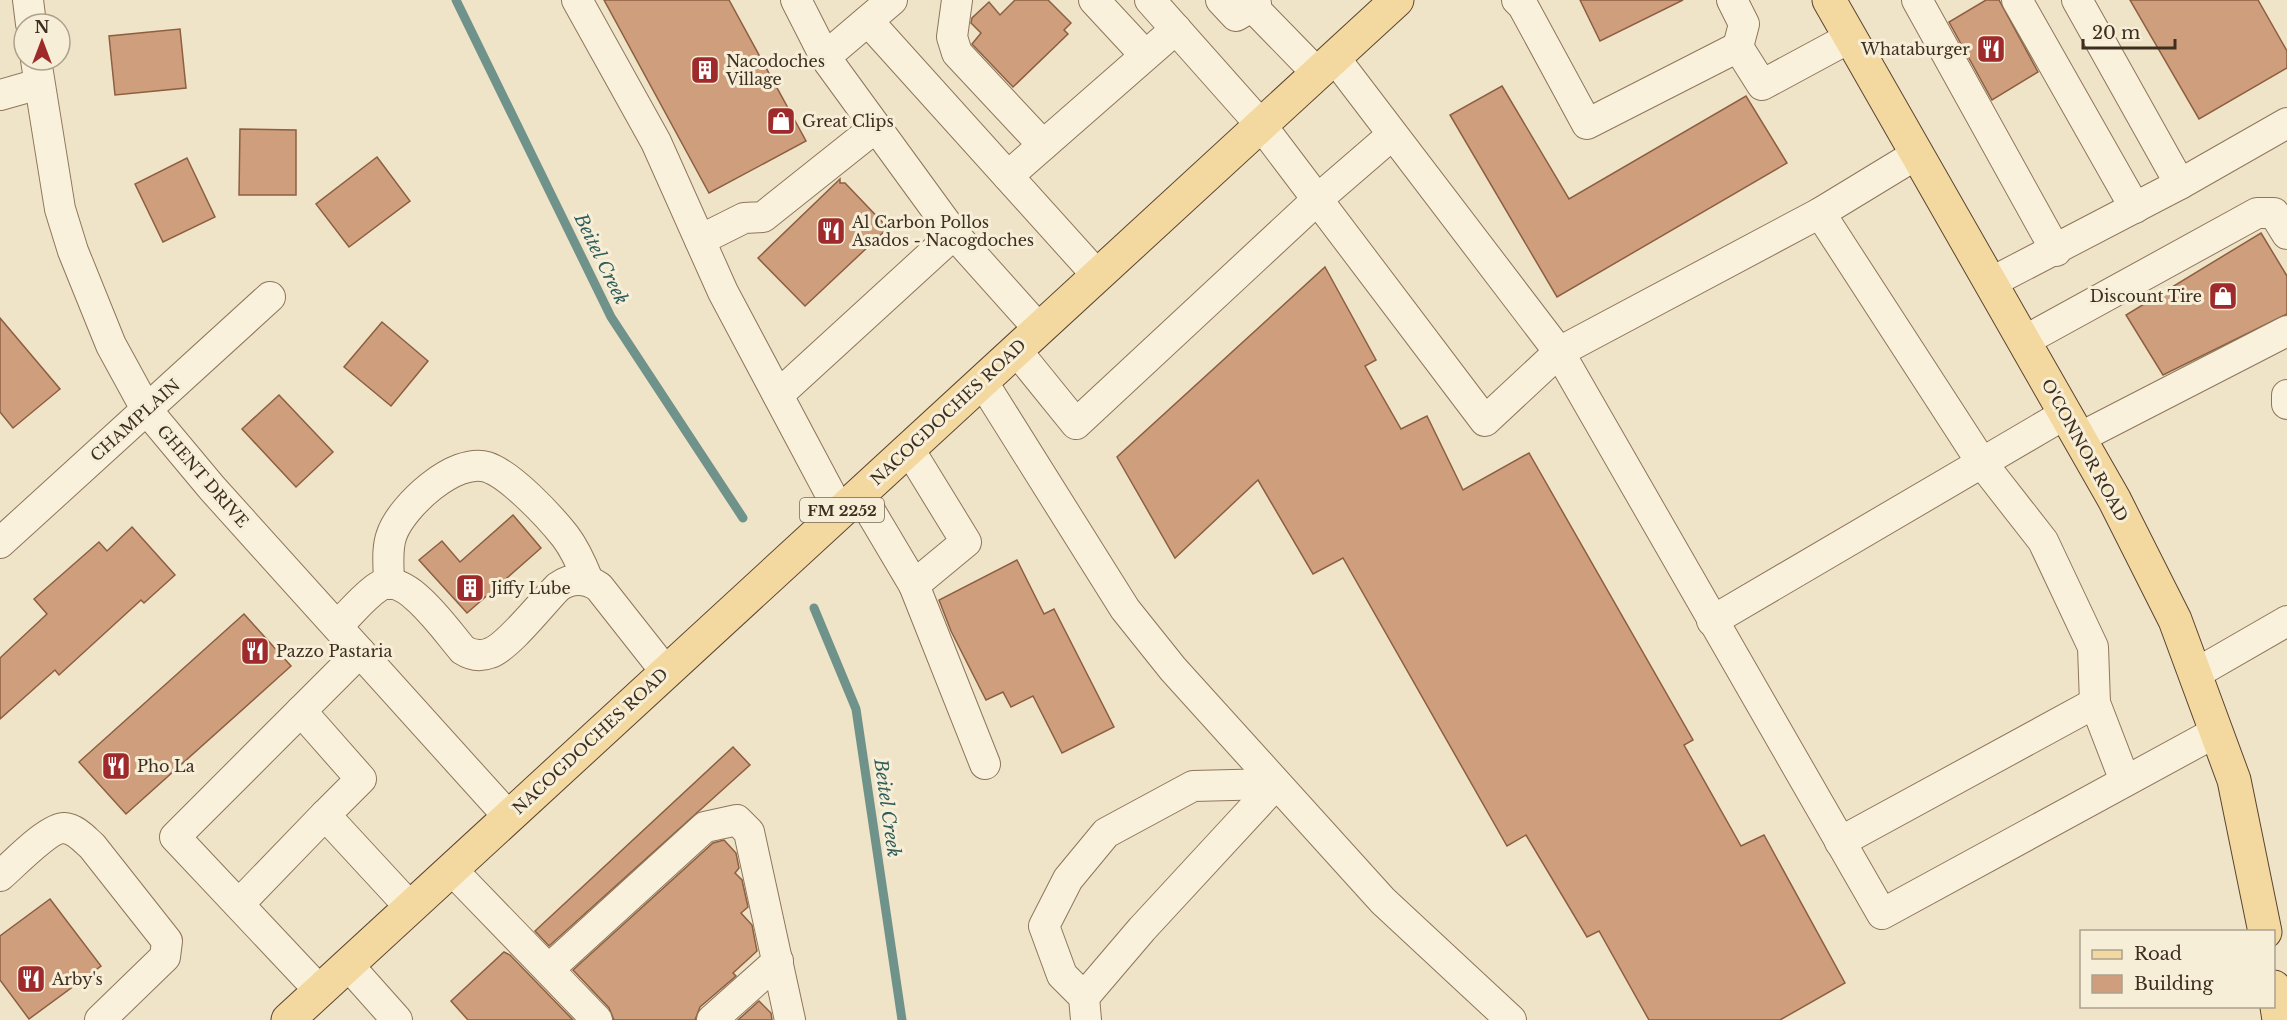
<svg xmlns="http://www.w3.org/2000/svg" width="2287" height="1020" viewBox="0 0 2287 1020" font-family="'Libre Baskerville',serif">
<style>
.lines{fill:none;stroke-linecap:round;stroke-linejoin:round}
.stream{stroke:#6f938a;stroke-width:9}
.building{fill:#cf9f7d;stroke:#8d5f41;stroke-width:1.5}
.minor-casing{stroke:#8d765c;stroke-width:32}
.major-casing{stroke:#5b4430;stroke-width:35}
.minor{stroke:#faf1dc;stroke-width:30}
.major{stroke:#f3d9a0;stroke-width:33}
.labels{text-anchor:middle;dominant-baseline:central;stroke-width:6;stroke-linejoin:round;paint-order:stroke}
.shield{fill:#f7eed8;stroke:#756857;stroke-width:1.5}
.shield-label{font-size:15px;font-weight:bold;fill:#3d2e20}
.poi-label{font-size:16px;fill:#3d2e20;stroke:#f7eed8;text-anchor:start}
.street-label{font-size:16px;fill:#3d2e20;stroke:#f7eed8}
.water-label{font-size:18px;font-style:italic;fill:#2f5d5a;stroke:#f7eed8}
</style>
<rect width="100%" height="100%" fill="#f0e4c8"/>
<g class="lines">
<!-- stream -->
<g class="stream">
<polyline points="456,0 611,317 743,518"/>
<polyline points="814,608 856,709 902,1020"/>
</g>
</g>
<!-- building -->
<g class="building">
<polygon points="604,0 729,0 806,141 709,193"/>
<polygon points="1015,0 1048,0 1071,23 1064,30 1068,34 1013,87 972,44 981,33 971,23 972,18 989,2 1000,15"/>
<polygon points="1580,0 1683,0 1600,41"/>
<polygon points="1986,0 1999,0 2038,72 1992,100 1949,22"/>
<polygon points="2130,0 2258,0 2287,51 2287,68 2199,119"/>
<polygon points="180,29 186,88 115,95 109,36"/>
<polygon points="1502,86 1569,199 1746,96 1787,163 1557,297 1450,115"/>
<polygon points="240,129 296,130 296,195 239,195"/>
<polygon points="377,157 410,201 349,247 316,204"/>
<polygon points="187,158 215,217 163,242 135,184"/>
<polygon points="840,179 840,183 845,183 888,228 805,306 758,258"/>
<polygon points="2261,233 2287,276 2287,314 2163,375 2126,315"/>
<polygon points="1325,267 1376,360 1365,366 1401,429 1427,416 1463,490 1529,453 1693,740 1684,745 1741,846 1764,835 1845,983 1780,1020 1649,1020 1599,931 1587,937 1526,835 1507,846 1343,558 1313,574 1258,480 1175,558 1117,457"/>
<polygon points="0,318 60,389 13,428 0,412"/>
<polygon points="382,322 428,361 391,406 344,367"/>
<polygon points="279,395 333,452 296,487 242,429"/>
<polygon points="513,515 541,548 467,613 419,560 442,541 460,562"/>
<polygon points="132,527 175,575 144,603 141,600 59,675 55,670 0,719 0,658 47,614 34,599 99,542 107,551"/>
<polygon points="1017,560 1044,614 1054,609 1114,727 1062,753 1033,696 1011,707 1003,692 986,700 951,631 939,600"/>
<polygon points="244,614 291,666 126,814 79,762"/>
<polygon points="733,747 750,765 549,946 535,931"/>
<polygon points="724,840 736,853 739,868 735,873 742,880 748,907 741,913 752,925 757,951 733,973 736,976 700,1007 695,1020 614,1020 609,1008 573,970 713,843"/>
<polygon points="50,899 101,966 29,1019 0,980 0,936"/>
<polygon points="504,952 510,955 573,1020 468,1020 451,1001"/>
<polygon points="759,1001 771,1013 772,1020 738,1020"/>
</g>
<g class="lines">
<!-- minor casing -->
<g class="minor-casing">
<g id="minor">
<polyline points="28,0 31,24"/>
<polyline points="577,0 656,142 723,292 840,512"/>
<polyline points="796,0 825,57 892,0"/>
<polyline points="957,0 952,37 957,53 1043,145"/>
<polyline points="1094,0 1145,55"/>
<polyline points="1150,0 1261,125 1485,421 1559,352 1820,213 1917,154"/>
<polyline points="1221,0 1236,16 1256,4"/>
<polyline points="1246,0 1317,73"/>
<polyline points="1517,0 1523,6 1587,124 1738,47 1762,85 1851,37"/>
<polyline points="1732,0 1744,24 1738,47"/>
<polyline points="1917,0 2056,251"/>
<polyline points="2017,0 2135,208"/>
<polyline points="2077,0 2180,184"/>
<polyline points="868,21 1097,275"/>
<polyline points="825,57 954,234"/>
<polyline points="1334,57 1559,352 1882,914 2216,732"/>
<polyline points="36,60 60,209 73,251 111,345 146,409 212,488 508,816"/>
<polyline points="0,95 39,84"/>
<polyline points="1008,176 1176,29"/>
<polyline points="1820,213 1982,463 2043,541 2093,647 2095,703 2125,781"/>
<polyline points="700,240 744,218 763,217 876,127"/>
<polyline points="1990,283 2180,184 2287,123"/>
<polyline points="2024,341 2257,213 2274,213 2287,234"/>
<polyline points="1016,350 1076,424 1319,198 1392,135"/>
<polyline points="982,381 1125,609 1173,669 1383,901 1511,1020"/>
<polyline points="778,395 954,234 1039,329"/>
<polyline points="2287,395 2287,404"/>
<polyline points="2079,438 2287,331"/>
<polyline points="860,494 914,585 966,542 909,449"/>
<polyline points="0,543 270,297"/>
<path d="M 389,584 C 389,568 386,549 392,534 C 402,506 455,457 487,467 C 511,475 549,516 565,536 C 575,549 582,565 588,580"/>
<polyline points="914,585 985,764"/>
<polyline points="1712,621 2065,414"/>
<path d="M 337,626 C 350,614 363,597 378,587 C 405,569 447,632 463,650 C 471,655 480,657 490,653 C 508,647 543,602 558,587 C 572,577 586,578 599,587 L 666,672"/>
<polyline points="2195,674 2287,621"/>
<polyline points="301,711 361,779 325,815 410,907"/>
<polyline points="1840,842 2095,703"/>
<polyline points="451,869 597,1020"/>
<path d="M 0,876 C 13,865 48,828 64,828 C 76,829 84,839 92,846 L 167,941 L 165,957 L 100,1020"/>
<polyline points="239,904 325,815"/>
<polyline points="348,965 397,1020"/>
<polyline points="549,969 705,827 737,820 749,832 790,1020"/>
<polyline points="320,991 175,837 360,652"/>
<polyline points="1084,997 1142,929 1276,784"/>
<polyline points="712,1020 778,961"/>
<polyline points="1086,1020 1084,997 1062,975 1044,926 1068,879 1106,833 1193,786 1276,784"/>
</g>
</g>
<!-- major casing -->
<g class="major-casing">
<g id="major">
<polyline points="1829,0 2114,499 2175,620 2234,780 2265,932"/>
<polyline points="2274,987 2279,1020"/>
<polyline points="288,1020 1397,0"/>
</g>
</g>
<!-- minor -->
<use href="#minor" class="minor"/>
<!-- major -->
<use href="#major" class="major"/>
</g>
<!-- icons -->
<defs>
<g id="restaurant-square" transform="scale(1.5)"><rect x="-9" y="-9" width="18" height="18" rx="4" fill="#9e2a2b" stroke="#f7eed8"/><path d="M-5-6h1v4h1v-4h1v4h1v-4h1v5L-1.5 .5V6h-2V.5L-5-1ZM5-6V6H3V1.5H1.5Q1.5-4 5-6Z" fill="#fff"/></g>
<g id="building-square" transform="scale(1.5)"><rect x="-9" y="-9" width="18" height="18" rx="4" fill="#9e2a2b" stroke="#f7eed8"/><path d="M-4-6H4V6H1V3H-1V6H-4ZM-2.5-4.3h1.7v1.8h-1.7ZM.8-4.3h1.7v1.8H.8ZM-2.5-1h1.7V.8h-1.7ZM.8-1h1.7V.8H.8Z" fill="#fff"/></g>
<g id="shop-square" transform="scale(1.5)"><rect x="-9" y="-9" width="18" height="18" rx="4" fill="#9e2a2b" stroke="#f7eed8"/><path d="M-5-2.5h2.3a2.7 3.5 0 0 1 5.4 0H5L5.5 6h-11ZM-1.5-2.5h3a1.5 2.3 0 0 0-3 0Z" fill="#fff"/></g>
</defs>
<g fill-rule="evenodd">
<use href="#restaurant-square" x="1991" y="49"/>
<use href="#building-square" x="705" y="70"/>
<use href="#shop-square" x="781" y="121"/>
<use href="#restaurant-square" x="831" y="231"/>
<use href="#shop-square" x="2223" y="296"/>
<use href="#building-square" x="470" y="588"/>
<use href="#restaurant-square" x="255" y="651"/>
<use href="#restaurant-square" x="116" y="766"/>
<use href="#restaurant-square" x="31" y="979"/>
</g>
<g class="labels">
<!-- shield labels -->
<rect class="shield" x="800" y="498" width="84" height="24" rx="4.5"/>
<g class="shield-label">
<text x="842" y="510">FM 2252</text>
</g>
<!-- poi labels -->
<g class="poi-label">
<text x="1970" y="49" text-anchor="end">Whataburger</text>
<text x="726" y="61">Nacodoches<tspan x="726" dy="18">Village</tspan></text>
<text x="802" y="121">Great Clips</text>
<text x="852" y="222">Al Carbon Pollos<tspan x="852" dy="18">Asados - Nacogdoches</tspan></text>
<text x="2202" y="296" text-anchor="end">Discount Tire</text>
<text x="491" y="588">Jiffy Lube</text>
<text x="276" y="651">Pazzo Pastaria</text>
<text x="137" y="766">Pho La</text>
<text x="52" y="979">Arby's</text>
</g>
<!-- street labels -->
<g class="street-label">
<text transform="translate(948 412) rotate(-43)">NACOGDOCHES ROAD</text>
<text transform="translate(135 420) rotate(-42)">CHAMPLAIN</text>
<text transform="translate(2085 450) rotate(61)">O'CONNOR ROAD</text>
<text transform="translate(203 476) rotate(49)">GHENT DRIVE</text>
<text transform="translate(590 741) rotate(-43)">NACOGDOCHES ROAD</text>
</g>
<!-- water labels -->
<g class="water-label">
<text transform="translate(601 259) rotate(64)">Beitel Creek</text>
<text transform="translate(887 808) rotate(82)">Beitel Creek</text>
</g>
</g>
<!-- legend -->
<rect x="2080" y="930" width="195" height="78" fill="#f7eed8" stroke="#ada18e" stroke-width="1.5"/>
<rect x="2092" y="950" width="30" height="9" fill="#f3d9a0" stroke="#ada18e" stroke-width="1.5"/>
<text x="2134" y="960" font-size="18" fill="#3d2e20">Road</text>
<rect x="2092" y="975" width="30" height="18" fill="#cf9f7d" stroke="#ada18e" stroke-width="1.5"/>
<text x="2134" y="990" font-size="18" fill="#3d2e20">Building</text>
<!-- north arrow -->
<g transform="translate(42 42)"><circle r="28" fill="#f7eed8" stroke="#ada18e" stroke-width="1.5"/>
<path d="M0-4.5L10 22L0 15L-10 22Z" fill="#9e2a2b"/>
<text y="-9" font-size="16" font-weight="bold" text-anchor="middle" fill="#3d2e20">N</text>
</g>
<!-- scale -->
<path d="M2083 39v9h92v-9" fill="none" stroke="#3d2e20" stroke-width="3"/>
<text x="2092" y="39" font-size="18" fill="#3d2e20" stroke="#f7eed8" stroke-width="4.5" paint-order="stroke">20 m</text>
</svg>
